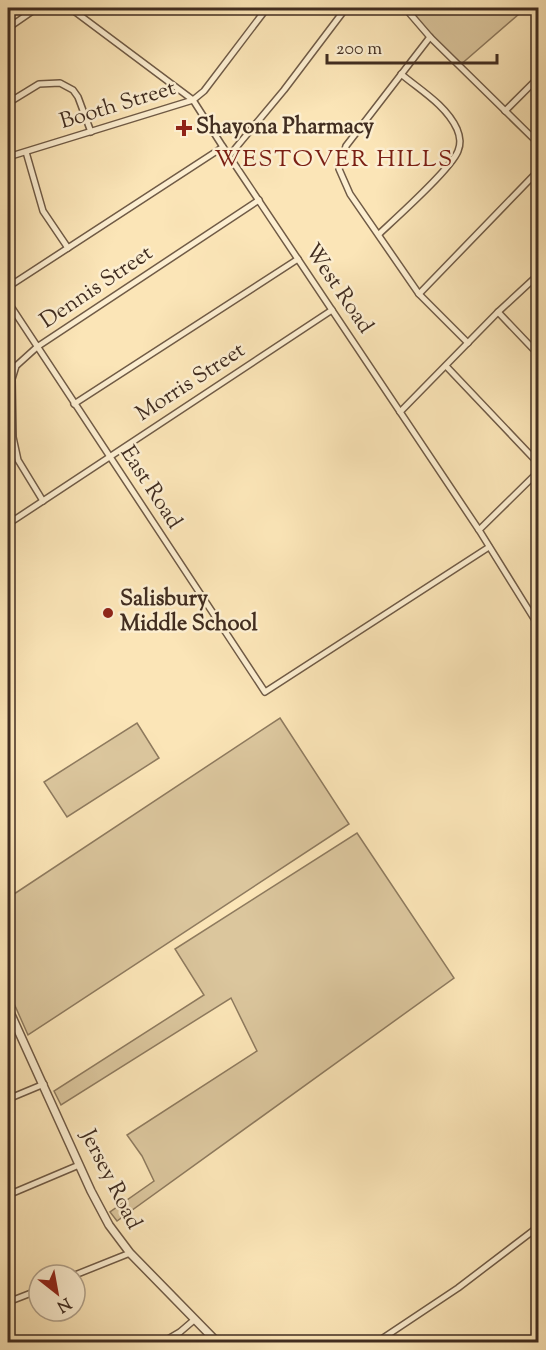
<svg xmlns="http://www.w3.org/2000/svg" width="546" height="1350" viewBox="0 0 546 1350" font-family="'Sorts Mill Goudy',serif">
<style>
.green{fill:#dbc69d;stroke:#8e7a5e;stroke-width:1.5}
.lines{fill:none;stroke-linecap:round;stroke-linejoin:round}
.minor-casing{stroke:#705b46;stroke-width:8}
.tertiary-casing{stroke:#705b46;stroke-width:10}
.minor{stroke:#fceed0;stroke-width:5}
.tertiary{stroke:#fceed0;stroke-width:7}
.poi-dot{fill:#8f2418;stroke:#fceed0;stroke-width:2}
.labels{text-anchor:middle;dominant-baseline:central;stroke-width:5;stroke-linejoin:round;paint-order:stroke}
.street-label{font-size:22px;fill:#412d20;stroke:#fceed0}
.poi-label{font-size:22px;font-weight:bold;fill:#412d20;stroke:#fceed0;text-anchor:start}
.neighbourhood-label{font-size:24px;letter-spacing:1.5px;fill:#7a1f14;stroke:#fceed0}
</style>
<rect width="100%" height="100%" fill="#fbe5b7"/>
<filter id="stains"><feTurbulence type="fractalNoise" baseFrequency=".00333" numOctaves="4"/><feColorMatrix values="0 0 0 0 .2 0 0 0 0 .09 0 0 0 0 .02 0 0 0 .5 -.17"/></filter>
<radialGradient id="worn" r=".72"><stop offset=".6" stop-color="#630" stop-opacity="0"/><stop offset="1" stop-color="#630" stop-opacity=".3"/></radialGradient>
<!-- green -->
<g class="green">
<polygon points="405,8 526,8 459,66"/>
<polygon points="280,718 349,824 28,1035 8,990 8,898"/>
<polygon points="137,723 159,758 67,817 44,782"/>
<polygon points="357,833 454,978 117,1221 110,1212 154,1181 142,1156 127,1135 257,1051 231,998 61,1105 54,1091 204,995 175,949"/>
</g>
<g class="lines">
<!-- minor casing -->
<g class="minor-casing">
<g id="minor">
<polyline points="70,8 193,100 223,147 479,530 538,625"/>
<polyline points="405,8 430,37 538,143"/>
<polyline points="8,28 37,8"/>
<polyline points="430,37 346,146 339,169 350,194 419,294 468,343"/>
<polyline points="8,103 39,84 60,83 73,90 78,97 91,132"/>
<polyline points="505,111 538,78"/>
<polyline points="26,152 43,211 68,248"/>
<polyline points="229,156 284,90 346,8"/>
<polyline points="8,157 193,100 204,91 267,8"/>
<path d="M 379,234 C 396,218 451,169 458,151 C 461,144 460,136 457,129 C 446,105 420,90 401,74"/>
<polyline points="8,287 223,147"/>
<polyline points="419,294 538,171"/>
<polyline points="8,302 265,692 489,547"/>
<polyline points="498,312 538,354"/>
<polyline points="446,366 538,463"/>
<polyline points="74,404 298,259"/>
<polyline points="400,412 498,312 538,275"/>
<polyline points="43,501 18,460 13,437 12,379 16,366 37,347 259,200"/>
<polyline points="8,524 332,310"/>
<polyline points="479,530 538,472"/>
<polyline points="8,1099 44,1084"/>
<polyline points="8,1195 79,1165"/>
<polyline points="75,1275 130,1253"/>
<polyline points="8,1302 39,1290"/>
<polyline points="163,1342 180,1332 194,1320"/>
<polyline points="377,1342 458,1288 538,1227"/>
</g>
</g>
<!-- tertiary casing -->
<g class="tertiary-casing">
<polyline id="tertiary" points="8,1008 91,1191 109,1225 130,1253 217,1342"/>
</g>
<!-- minor -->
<use href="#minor" class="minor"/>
<!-- tertiary -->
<use href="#tertiary" class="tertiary"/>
</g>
<!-- markers -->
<g class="poi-dot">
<path d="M181 119h6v6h6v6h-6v6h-6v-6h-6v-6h6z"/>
<circle cx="108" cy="613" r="6"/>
</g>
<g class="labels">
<!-- street labels -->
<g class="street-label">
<text transform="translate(118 106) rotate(-17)">Booth Street</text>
<text transform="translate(97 288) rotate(-34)">Dennis Street</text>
<text transform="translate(338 289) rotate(56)">West Road</text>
<text transform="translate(191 383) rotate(-33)">Morris Street</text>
<text transform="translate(150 488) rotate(57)">East Road</text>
<text transform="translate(110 1180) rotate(63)">Jersey Road</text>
</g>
<!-- poi labels -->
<g class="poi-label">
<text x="196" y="128">Shayona Pharmacy</text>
<text x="120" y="600">Salisbury<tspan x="120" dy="25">Middle School</tspan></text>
</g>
<!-- neighbourhood labels -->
<g class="neighbourhood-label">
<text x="334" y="160">WESTOVER HILLS</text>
</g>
</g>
<!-- margin -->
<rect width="546" height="1350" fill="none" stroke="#fbe5b7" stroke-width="30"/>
<rect x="9" y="9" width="528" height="1332" fill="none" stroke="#412d20" stroke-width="3"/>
<rect x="15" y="15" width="516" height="1320" fill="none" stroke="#412d20" stroke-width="1.5"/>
<!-- north arrow -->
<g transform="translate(57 1293) rotate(149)"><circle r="28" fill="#fceed0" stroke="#b1a18a" stroke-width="1.5"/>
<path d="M0-4.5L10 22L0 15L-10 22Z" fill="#8f2418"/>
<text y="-9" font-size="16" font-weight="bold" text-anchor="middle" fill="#412d20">N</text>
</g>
<!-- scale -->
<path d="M327 54v9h170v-9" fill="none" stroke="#412d20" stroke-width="3"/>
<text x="336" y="54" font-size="18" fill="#412d20" stroke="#fceed0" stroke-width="4.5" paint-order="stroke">200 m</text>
<rect width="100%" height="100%" filter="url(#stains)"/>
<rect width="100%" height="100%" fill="url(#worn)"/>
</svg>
